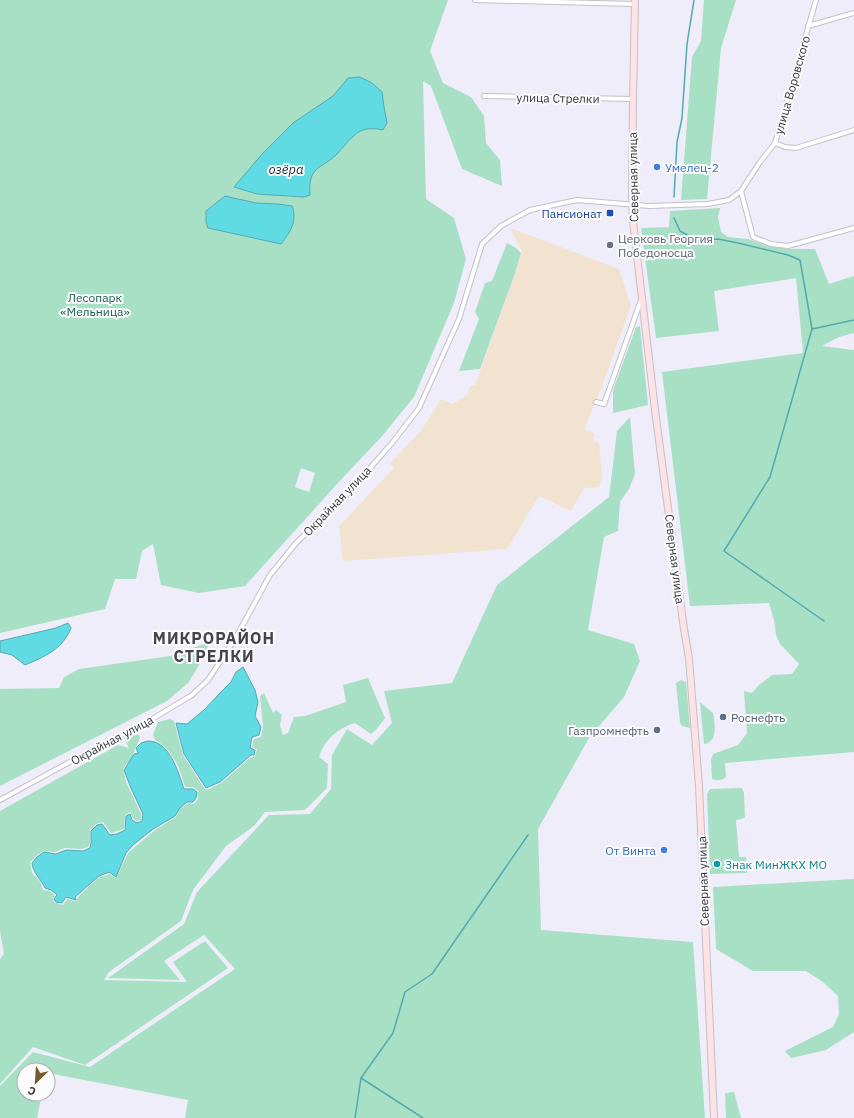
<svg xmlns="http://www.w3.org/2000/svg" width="854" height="1118" viewBox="0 0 854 1118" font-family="'IBM Plex Sans',sans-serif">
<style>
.education{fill:#f1e3d0}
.green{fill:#a8e0c5;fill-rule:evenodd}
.water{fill:#60dbe3;stroke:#54aab1}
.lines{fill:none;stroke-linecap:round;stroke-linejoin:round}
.stream{stroke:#54aab1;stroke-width:1.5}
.street-casing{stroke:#c2c0cc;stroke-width:6}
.secondary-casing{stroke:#c2c0cc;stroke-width:8}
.street{stroke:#fff;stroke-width:4}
.secondary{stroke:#ffe2e4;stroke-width:6}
.shop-dot{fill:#3f7fe0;stroke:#fcfcff;stroke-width:1.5}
.transit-dot{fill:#1a4fb4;stroke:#fcfcff;stroke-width:1.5}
.worship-dot{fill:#6b7280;stroke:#fcfcff;stroke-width:1.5}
.service-dot{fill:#5c6f8a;stroke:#fcfcff;stroke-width:1.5}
.culture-dot{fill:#0f9aa8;stroke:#fcfcff;stroke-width:1.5}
.labels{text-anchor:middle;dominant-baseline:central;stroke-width:4;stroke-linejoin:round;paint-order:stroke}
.street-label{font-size:12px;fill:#38383d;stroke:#fcfcff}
.shop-label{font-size:12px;fill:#366cbe;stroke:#fcfcff;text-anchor:start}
.transit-label{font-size:12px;fill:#164399;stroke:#fcfcff;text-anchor:end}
.worship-label{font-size:12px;fill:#5b616d;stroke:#fcfcff;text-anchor:start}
.park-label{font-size:12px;fill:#176044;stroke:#fcfcff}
.service-label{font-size:12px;fill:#4e5e75;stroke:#fcfcff;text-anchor:start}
.culture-label{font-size:12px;fill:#0d838f;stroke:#fcfcff;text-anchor:start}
.water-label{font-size:13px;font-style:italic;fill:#1a3032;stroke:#fcfcff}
.district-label{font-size:16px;font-weight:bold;letter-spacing:1px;fill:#45434d;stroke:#fcfcff}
</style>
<rect width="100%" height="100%" fill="#efedfa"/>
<!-- education -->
<polygon class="education" points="510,228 619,269 631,306 599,394 584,429 595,434 593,440 599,443 602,477 599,487 584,488 571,511 539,496 507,549 343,561 339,526 394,468 390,463 421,431 441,399 452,404 467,395 470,386 475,386 522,252"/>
<!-- green -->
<g class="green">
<path d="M 0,0 L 448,0 L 430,51 L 443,83 L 471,97 L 484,116 L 486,143 L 500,160 L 502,186 L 462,169 L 431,86 L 423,81 L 426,199 L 454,218 L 466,259 L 454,303 L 414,397 L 383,435 L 337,484 L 245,586 L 199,593 L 161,585 L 153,544 L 142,551 L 136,579 L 115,579 L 105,609 L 0,633 ZM 301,468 L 315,473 L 309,492 L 295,487 Z"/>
<polygon points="704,0 736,0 721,48 707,199 681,200 692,57 701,41"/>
<path d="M 720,208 L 718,217 L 721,232 L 728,237 L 748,239 L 768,246 L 789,249 L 815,249 L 829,284 L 854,276 L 854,333 L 839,337 L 822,346 L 854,350 L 854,752 L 725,763 L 726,777 C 721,781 717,781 712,779 L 711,760 L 713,754 L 738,745 L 747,733 L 744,691 L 752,693 L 759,685 L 772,675 L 792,674 L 799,664 L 780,644 L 776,635 L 774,620 L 769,603 L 690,606 L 662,372 L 803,353 L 796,278 L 714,291 L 719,331 L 656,338 L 641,228 L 669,227 L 670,211 Z"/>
<polygon points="507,243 516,248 521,253 514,276 480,369 459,371 479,319 475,312 485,283 492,281"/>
<polygon points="640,326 648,405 613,413 613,390 636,327"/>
<polygon points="630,417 635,474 629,489 620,502 618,531 604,537 588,630 634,644 640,661 624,697 589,738 538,829 541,930 693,942 705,1118 185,1118 188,1100 48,1073 48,1070 24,1070 24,1094 42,1094 37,1118 0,1118 0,1086 33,1052 90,1067 235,969 204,935 164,961 180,980 108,978 184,924 197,892 269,815 310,814 331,789 332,755 347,729 372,745 392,723 384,691 452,683 497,585 609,497 617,431"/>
<polygon points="210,642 198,667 188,683 167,701 0,786 0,689 59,688 64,677 79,669 170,656"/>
<path d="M 368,678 L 385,718 L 376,730 L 371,734 L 355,723 C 338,728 324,740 319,757 L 328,764 L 327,788 L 305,810 L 265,812 L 254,826 L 226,846 L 193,890 L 181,921 L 109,972 L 104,980 L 187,982 L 173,962 L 205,941 L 228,968 L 85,1065 L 33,1047 L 0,1084 L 0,959 L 4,954 L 0,931 L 0,811 L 118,745 L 129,748 L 124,738 L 136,734 L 139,735 L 140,738 L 131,759 L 123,768 L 126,782 L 141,814 L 141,820 L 136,821 L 133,818 L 130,812 L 125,815 L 124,829 L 111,833 L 103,822 L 96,824 L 90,830 L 90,842 L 88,847 L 82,849 L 65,848 L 55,852 L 44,851 L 36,856 L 30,862 L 32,873 L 40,881 L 43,890 L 50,891 L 55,896 L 53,898 L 54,902 L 63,905 L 67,899 L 76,901 L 78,897 L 98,878 L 109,874 L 116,878 L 128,853 L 155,830 L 176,817 L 180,809 L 188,803 L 194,804 L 198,799 L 198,791 L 193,787 L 185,787 C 180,768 173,750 155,740 L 153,735 L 158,722 L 170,719 L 174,721 L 183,755 L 204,788 L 207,790 L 221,783 L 251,757 L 255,756 L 257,749 L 252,747 L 254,739 L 261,737 L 263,727 L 260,696 L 264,693 L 273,713 L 276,710 L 282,715 L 280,725 L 283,735 L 288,733 L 294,717 L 305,716 L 346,702 L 343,685 Z"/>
<polygon points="681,680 686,682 690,728 682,726 680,723 676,683"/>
<path d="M 700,702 L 713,713 C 715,724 718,742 704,744 Z"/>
<polygon points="742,788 744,793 745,817 742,819 736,820 739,857 746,857 747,873 710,874 707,794 710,789"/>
<polygon points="854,879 854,1032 826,1050 791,1058 785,1051 833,1027 839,1014 838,996 823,982 806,971 753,971 716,949 713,887"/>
<polygon points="734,1092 741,1118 726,1118 725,1093"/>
</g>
<!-- water -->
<g class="water">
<path d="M 360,77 L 372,83 L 382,92 L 384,107 L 387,123 L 383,130 C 358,124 352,138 337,154 C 321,170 308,165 310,195 L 304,197 L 257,194 L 234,187 L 262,154 L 293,123 L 333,96 L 348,78 Z"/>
<path d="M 225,196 L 256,203 L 278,204 L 292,206 C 298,220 290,233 281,244 L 208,228 L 206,222 L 206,211 Z"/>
<path d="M 68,623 L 71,628 C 63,649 44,657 25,665 L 12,655 L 0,652 L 0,641 L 56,628 Z"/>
<polygon points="243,667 255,690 258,702 255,716 261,727 259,735 252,737 250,748 255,750 254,755 251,755 220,782 206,788 184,754 176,723 187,724 204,710 220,693 231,682 236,672"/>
<path d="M 148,741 C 170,741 178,772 184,789 L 193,789 L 197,792 L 196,798 L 193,802 L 187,802 L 180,808 L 175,816 L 153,829 L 133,845 L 126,853 L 116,877 L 109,872 L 99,876 L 75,897 L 76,900 L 66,897 L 62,903 L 56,902 L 54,899 L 57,895 L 51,890 L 45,888 C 41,879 33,873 32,863 L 37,857 L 44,852 L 56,854 L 66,850 L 83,851 L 90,848 L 91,843 L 91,831 L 97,825 L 102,824 L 110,835 L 117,834 L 125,830 L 126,816 L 130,814 L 132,820 L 137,823 L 142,821 L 143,814 L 130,786 L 124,770 L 134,754 L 138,753 L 136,748 L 141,743 Z"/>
</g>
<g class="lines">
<!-- stream -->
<g class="stream">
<polyline points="674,197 677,142 682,118 687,44 694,0"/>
<polyline points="674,218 680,231 698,241 718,239 738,243 788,255 800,260 812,329 854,320"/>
<polyline points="812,329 770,477 724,551 824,621"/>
<polyline points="355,1118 361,1078"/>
<polyline points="423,1118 361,1078 393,1033 405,992 432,974 528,835"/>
</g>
<!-- street casing -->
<g class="street-casing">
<g id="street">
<polyline points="475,0 635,4"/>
<polyline points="808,26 854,13"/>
<polyline points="484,96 633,99"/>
<polyline points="775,143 785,147 796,148 854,130"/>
<polyline points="741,191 753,237 771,244 788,246 854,228"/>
<polyline points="596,402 604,404 641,300"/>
<polyline points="0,800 99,746 144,724 192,695 208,680 235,639 270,575 297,542 342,500 392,443 419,408 459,319 482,244 501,226 530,210 577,200 649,206 708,204 729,200 741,191 760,162 775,143 816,0"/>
</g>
</g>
<!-- secondary casing -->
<g class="secondary-casing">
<polyline id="secondary" points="635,0 633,99 632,205 633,221 655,410 684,629 689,658 699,786 714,1118"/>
</g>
<!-- street -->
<use href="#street" class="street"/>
<!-- secondary -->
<use href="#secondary" class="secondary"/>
</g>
<!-- markers -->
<g class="shop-dot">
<circle cx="657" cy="167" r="4"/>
<circle cx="664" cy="850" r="4"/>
</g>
<rect class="transit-dot" x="606" y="209" width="8" height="8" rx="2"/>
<circle class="worship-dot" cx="610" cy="245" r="4"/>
<g class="service-dot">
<circle cx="723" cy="717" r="4"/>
<circle cx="657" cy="730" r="4"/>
</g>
<circle class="culture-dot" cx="717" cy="864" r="4"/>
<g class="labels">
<!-- street labels -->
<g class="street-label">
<text transform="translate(792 85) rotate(-74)">улица Воровского</text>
<text transform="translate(558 98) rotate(1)">улица Стрелки</text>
<text transform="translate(633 177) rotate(-91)">Северная улица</text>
<text transform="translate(337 501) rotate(-46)">Окрайная улица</text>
<text transform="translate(675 559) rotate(83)">Северная улица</text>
<text transform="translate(112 740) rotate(-28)">Окрайная улица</text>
<text transform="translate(703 881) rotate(-92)">Северная улица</text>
</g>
<!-- shop labels -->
<g class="shop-label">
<text x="665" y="167">Умелец-2</text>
<text x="656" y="850" text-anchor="end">От Винта</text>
</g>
<!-- transit labels -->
<g class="transit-label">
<text x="602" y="213">Пансионат</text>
</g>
<!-- worship labels -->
<g class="worship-label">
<text x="618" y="238">Церковь Георгия<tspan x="618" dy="14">Победоносца</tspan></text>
</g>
<!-- park labels -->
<g class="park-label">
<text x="95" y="297">Лесопарк<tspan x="95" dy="14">«Мельница»</tspan></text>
</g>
<!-- service labels -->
<g class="service-label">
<text x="731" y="717">Роснефть</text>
<text x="649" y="730" text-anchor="end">Газпромнефть</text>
</g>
<!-- culture labels -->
<g class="culture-label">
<text x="725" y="864">Знак МинЖКХ МО</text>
</g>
<!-- water labels -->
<g class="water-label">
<text x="286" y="169">озёра</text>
</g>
<!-- district labels -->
<g class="district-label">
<text x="214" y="638">МИКРОРАЙОН<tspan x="214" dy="18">СТРЕЛКИ</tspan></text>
</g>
</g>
<!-- north arrow -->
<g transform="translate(36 1082) rotate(205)"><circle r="19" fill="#fcfcff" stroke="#aeaeb1"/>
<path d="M0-3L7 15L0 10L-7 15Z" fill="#745b2c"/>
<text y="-6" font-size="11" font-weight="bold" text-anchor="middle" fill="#38383d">С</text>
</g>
</svg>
